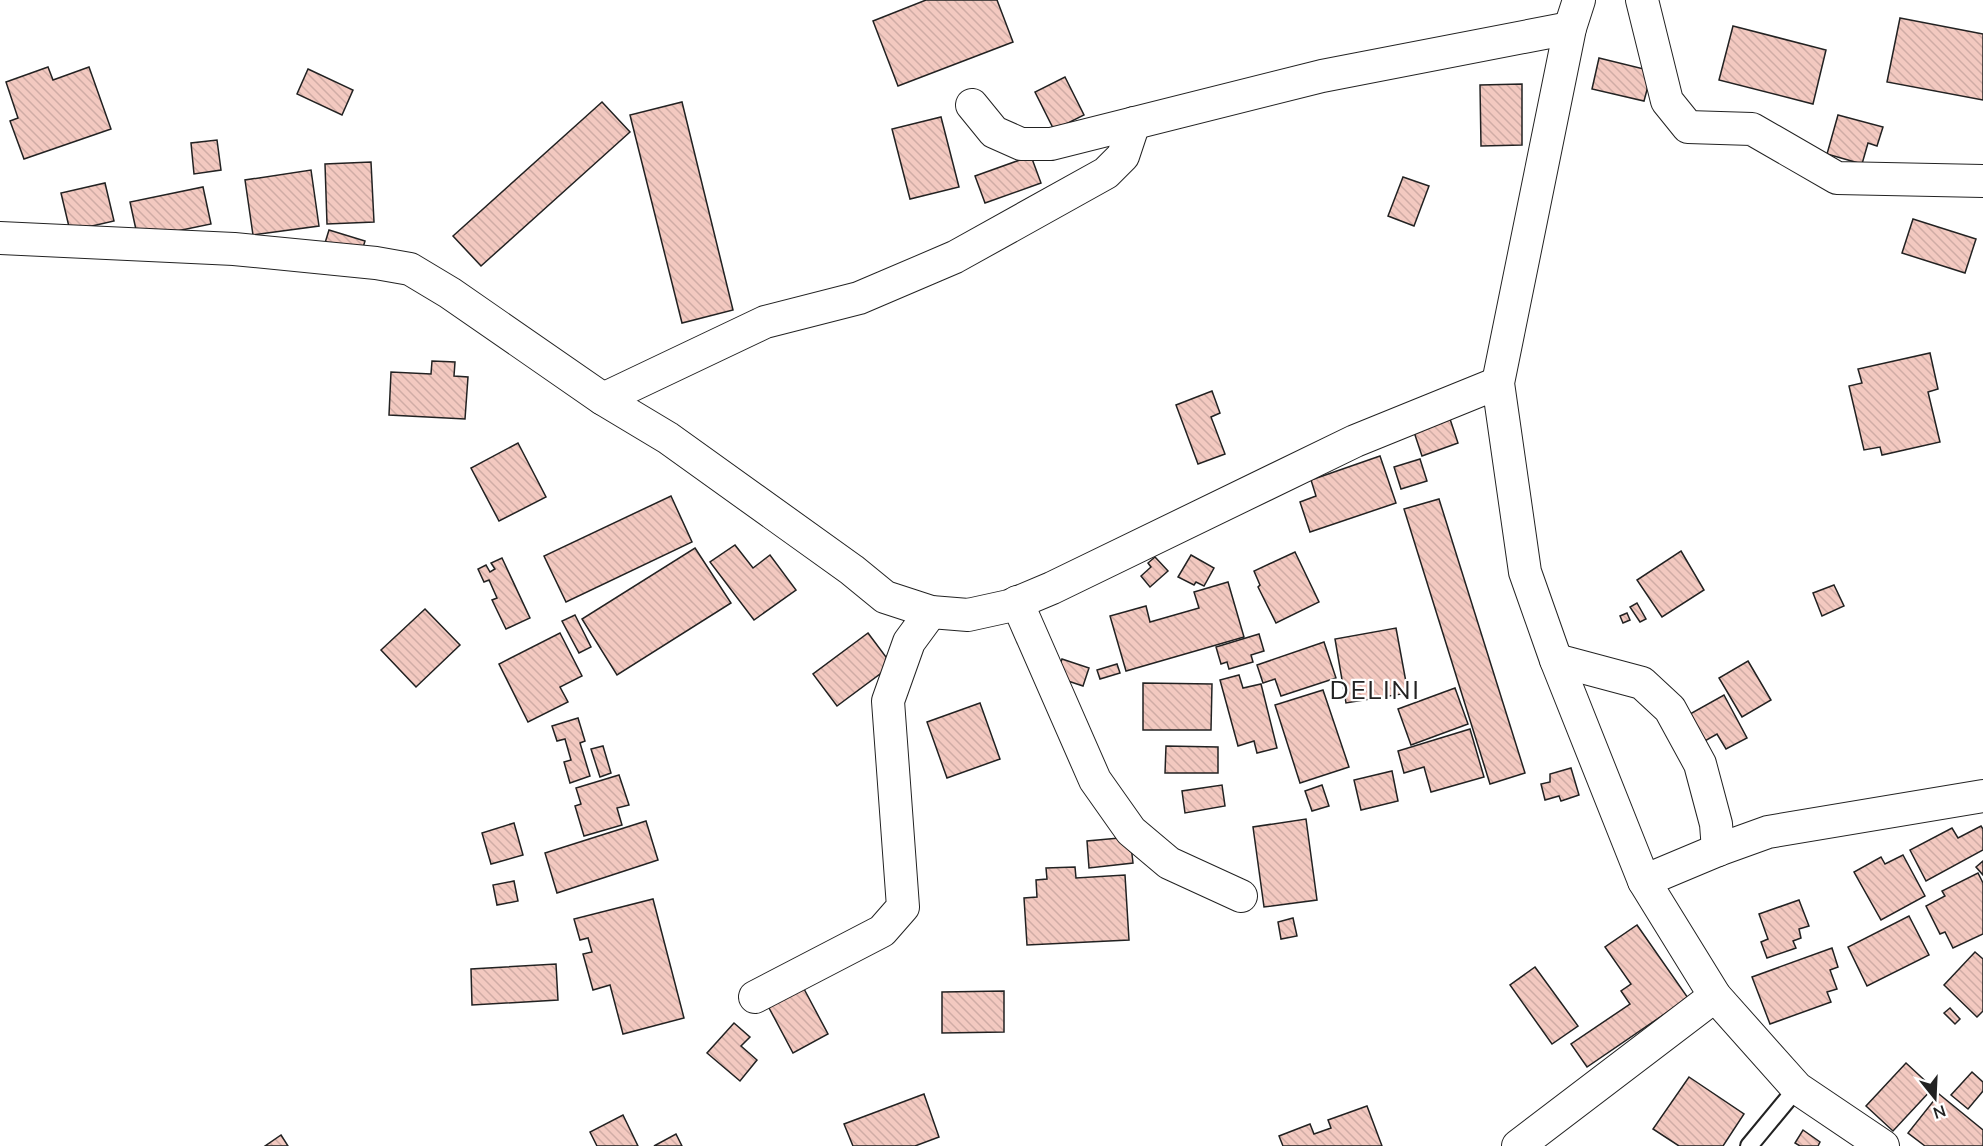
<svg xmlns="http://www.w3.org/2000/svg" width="1983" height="1146" viewBox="0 0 1983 1146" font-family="Mulish,sans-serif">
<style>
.building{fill:url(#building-back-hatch);stroke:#222;stroke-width:1.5}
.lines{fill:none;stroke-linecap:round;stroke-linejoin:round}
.lane-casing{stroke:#222;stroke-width:20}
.street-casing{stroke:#222;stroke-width:34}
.lane{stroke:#fff;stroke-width:16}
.street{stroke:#fff;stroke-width:32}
.labels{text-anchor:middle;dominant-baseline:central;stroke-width:4.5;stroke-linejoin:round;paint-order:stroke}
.quarter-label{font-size:26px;letter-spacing:1.5px;fill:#222;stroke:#fff}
</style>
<defs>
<pattern id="building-back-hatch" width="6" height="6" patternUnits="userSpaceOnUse" patternTransform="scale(1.5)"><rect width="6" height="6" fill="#f3c9c0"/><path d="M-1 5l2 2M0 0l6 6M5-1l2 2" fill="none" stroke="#d0aca5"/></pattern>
</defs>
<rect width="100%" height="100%" fill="#fff"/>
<!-- building -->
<g class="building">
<polygon points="926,0 997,0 1013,42 898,86 873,21"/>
<polygon points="1900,18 1983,34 1983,100 1887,82"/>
<polygon points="1733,26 1826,50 1813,104 1719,80"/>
<polygon points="1599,58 1652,71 1644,101 1592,89"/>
<polygon points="48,67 53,80 89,67 111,129 24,159 10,121 18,118 6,82"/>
<polygon points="308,69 353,90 342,115 297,94"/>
<polygon points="1065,77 1084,115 1054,130 1035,92"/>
<polygon points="1522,84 1522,145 1481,146 1480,85"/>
<polygon points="602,102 630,132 481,266 453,236"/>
<polygon points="682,102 733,310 682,323 630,115"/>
<polygon points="1838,115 1883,127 1877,146 1868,143 1862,164 1827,154"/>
<polygon points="941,117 959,187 910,199 892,129"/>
<polygon points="217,140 221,170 194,174 191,143"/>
<polygon points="1031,156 1041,183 985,203 975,176"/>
<polygon points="371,162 374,222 327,224 325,164"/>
<polygon points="311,170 319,226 253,235 245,180"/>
<polygon points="1403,177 1429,186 1414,226 1388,216"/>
<polygon points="105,183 114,221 70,231 61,193"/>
<polygon points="203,187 211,224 138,239 130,202"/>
<polygon points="1913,219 1976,239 1965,273 1902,253"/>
<polygon points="329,230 365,241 361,254 325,243"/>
<polygon points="1930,353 1938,389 1928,392 1940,442 1882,455 1880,447 1864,450 1849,386 1862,383 1858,369"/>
<polygon points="432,361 455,362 454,376 468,377 465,419 389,415 391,372 431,374"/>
<polygon points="1212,391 1220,413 1211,417 1225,454 1198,464 1176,405"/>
<polygon points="1448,413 1458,443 1422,456 1412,426"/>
<polygon points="518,443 546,497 499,521 471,468"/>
<polygon points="1380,456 1396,503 1310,532 1300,502 1316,496 1311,480"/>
<polygon points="1420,459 1427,481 1401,489 1394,467"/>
<polygon points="671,496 692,542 566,602 544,556"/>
<polygon points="1439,499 1525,773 1490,784 1404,509"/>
<polygon points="735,545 753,568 770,555 796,590 754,620 710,562"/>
<polygon points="695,548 731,603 617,675 582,619"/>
<polygon points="1681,551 1704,590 1662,617 1637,580"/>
<polygon points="1295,552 1319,602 1276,623 1258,587 1260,585 1254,571"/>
<polygon points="1191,555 1214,568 1204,586 1196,582 1194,585 1178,577"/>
<polygon points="1155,557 1168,571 1150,587 1141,576 1151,567 1148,563"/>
<polygon points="502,558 530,618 506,629 492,600 497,598 489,580 484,582 478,569 486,565 490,572 495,569 491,563"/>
<polygon points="1228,582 1244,637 1126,671 1110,616 1146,606 1150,622 1199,608 1194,592"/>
<polygon points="1834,585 1844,606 1822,616 1813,593"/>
<polygon points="1637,603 1646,619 1640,622 1630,607"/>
<polygon points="425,609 460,645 416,687 381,650"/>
<polygon points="1627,613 1630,620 1623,623 1620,616"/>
<polygon points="575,615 591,647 579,653 562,621"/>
<polygon points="1396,628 1408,693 1346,703 1335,639"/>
<polygon points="560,633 582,676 560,687 568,702 528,722 499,664"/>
<polygon points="868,633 892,665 837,706 813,674"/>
<polygon points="1259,634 1264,651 1251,655 1253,662 1229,669 1227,662 1221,664 1216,647"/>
<polygon points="1324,642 1336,678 1281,696 1275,679 1263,683 1257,665"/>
<polygon points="1062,659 1089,668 1083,686 1056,677"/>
<polygon points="1748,661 1771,700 1742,717 1719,678"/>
<polygon points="1117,664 1120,673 1100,679 1097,670"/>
<polygon points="1239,675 1243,688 1261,684 1277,748 1257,753 1254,741 1238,746 1220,680"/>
<polygon points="1143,683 1212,684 1211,730 1143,730"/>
<polygon points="1455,688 1468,724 1411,745 1398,709"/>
<polygon points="1323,690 1349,767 1300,783 1275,705"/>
<polygon points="1724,695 1747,738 1726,749 1717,734 1696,746 1681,719"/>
<polygon points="980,703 1000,759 947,778 927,722"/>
<polygon points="578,718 585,741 580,743 590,776 570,783 564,762 571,760 565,739 557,741 552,726"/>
<polygon points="1470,729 1484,777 1431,792 1424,767 1404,773 1398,751"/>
<polygon points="603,746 611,773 600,777 591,749"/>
<polygon points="1166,746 1218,747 1218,773 1165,773"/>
<polygon points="1571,768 1579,795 1561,801 1559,796 1545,800 1541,784 1550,782 1550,774"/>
<polygon points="1392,771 1398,801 1361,810 1354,780"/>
<polygon points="619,775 629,805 617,808 622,825 584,836 575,806 581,804 576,788"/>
<polygon points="1222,785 1225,806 1185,813 1182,791"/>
<polygon points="1322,785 1329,806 1312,811 1305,791"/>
<polygon points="1306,819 1317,900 1264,907 1253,827"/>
<polygon points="646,821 658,860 557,893 545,853"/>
<polygon points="514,823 523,855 491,864 482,833"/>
<polygon points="1981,826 1983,829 1983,850 1926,881 1910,850 1952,828 1958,838"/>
<polygon points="1130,837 1133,863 1089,868 1087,841"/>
<polygon points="1903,855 1925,896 1881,920 1854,872 1881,857 1885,864"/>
<polygon points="1983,861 1983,875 1976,867"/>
<polygon points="1075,867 1076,878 1125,875 1129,940 1027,945 1024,898 1037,897 1036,880 1047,879 1046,868"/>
<polygon points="1978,873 1983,883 1983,934 1953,948 1945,932 1940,934 1926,906 1945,896 1942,891"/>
<polygon points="514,881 518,901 497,905 493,885"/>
<polygon points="653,899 684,1018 623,1034 610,985 593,990 583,954 592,952 588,938 580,940 574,919"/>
<polygon points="1799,900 1809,926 1799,929 1801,938 1793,941 1796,948 1767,958 1761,942 1768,939 1759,914"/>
<polygon points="1909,916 1929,955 1867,986 1848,947"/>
<polygon points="1293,918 1297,936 1281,939 1278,922"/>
<polygon points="1637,925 1688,998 1587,1067 1571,1044 1630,1004 1621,991 1631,984 1605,947"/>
<polygon points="1832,948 1838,967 1830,970 1837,989 1827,992 1831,1002 1770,1024 1752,977"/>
<polygon points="1975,952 1983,959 1983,1011 1977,1017 1944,985"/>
<polygon points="556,964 558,1000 472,1005 471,969"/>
<polygon points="1535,967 1578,1026 1552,1044 1510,985"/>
<polygon points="803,987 828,1034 793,1053 768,1006"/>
<polygon points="1004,991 1004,1032 942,1033 942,992"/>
<polygon points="1950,1008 1960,1019 1955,1024 1944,1013"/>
<polygon points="734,1023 750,1037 741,1046 757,1060 740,1081 707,1053"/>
<polygon points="1906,1063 1933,1088 1893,1131 1866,1106"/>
<polygon points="1972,1072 1983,1082 1983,1091 1968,1109 1951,1095"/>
<polygon points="1689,1077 1744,1114 1723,1146 1679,1146 1653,1129"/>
<polygon points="924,1094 939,1137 915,1146 853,1146 844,1124"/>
<polygon points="1939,1094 1983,1130 1983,1146 1925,1146 1908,1133"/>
<polygon points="1367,1106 1382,1146 1283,1146 1279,1136 1310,1124 1314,1134 1331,1128 1328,1120"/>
<polygon points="623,1115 638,1146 597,1146 590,1132"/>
<polygon points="1803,1130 1820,1142 1818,1146 1800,1146 1795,1143"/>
<polygon points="676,1134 682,1146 654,1146"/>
<polygon points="281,1135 288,1146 265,1146"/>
</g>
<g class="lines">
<!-- lane casing -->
<g class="lane-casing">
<polyline id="lane" points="1749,1146 1797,1088"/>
</g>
<!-- street casing -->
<g class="street-casing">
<g id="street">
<polyline points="1579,0 1570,28 1498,383 1525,572 1556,660 1644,881 1715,996 1797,1088 1883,1146"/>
<polyline points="1642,0 1667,101 1688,127 1752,129 1837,178 1983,181"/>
<polyline points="972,105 994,132 1021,144 1051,144 1322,76 1570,28"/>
<polyline points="0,238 234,249 376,263 410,269 450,293 603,399 668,438 852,570 885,597 931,612 968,615 1009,606 1052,588 1355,441 1498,383"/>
<polyline points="603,399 765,322 859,298 955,257 1106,173 1123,156 1134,123"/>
<polyline points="1017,602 1095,780 1131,831 1169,863 1241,896"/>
<polyline points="1556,660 1642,683 1670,709 1700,764 1716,824 1718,850"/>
<polyline points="1644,881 1718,850 1768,832 1983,796"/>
<polyline points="755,997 882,931 903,907 888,701 909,642 931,612"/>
<polyline points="1518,1146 1715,996"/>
</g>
</g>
<!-- lane -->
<use href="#lane" class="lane"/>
<!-- street -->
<use href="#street" class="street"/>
</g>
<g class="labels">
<!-- quarter labels -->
<g class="quarter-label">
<text x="1375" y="689">DELINI</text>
</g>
</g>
<!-- north arrow -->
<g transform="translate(1935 1098) rotate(162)" stroke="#ffffff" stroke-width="4.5" paint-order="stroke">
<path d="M0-4.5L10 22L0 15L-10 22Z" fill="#222222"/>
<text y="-9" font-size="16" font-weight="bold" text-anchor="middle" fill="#222222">N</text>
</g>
</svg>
